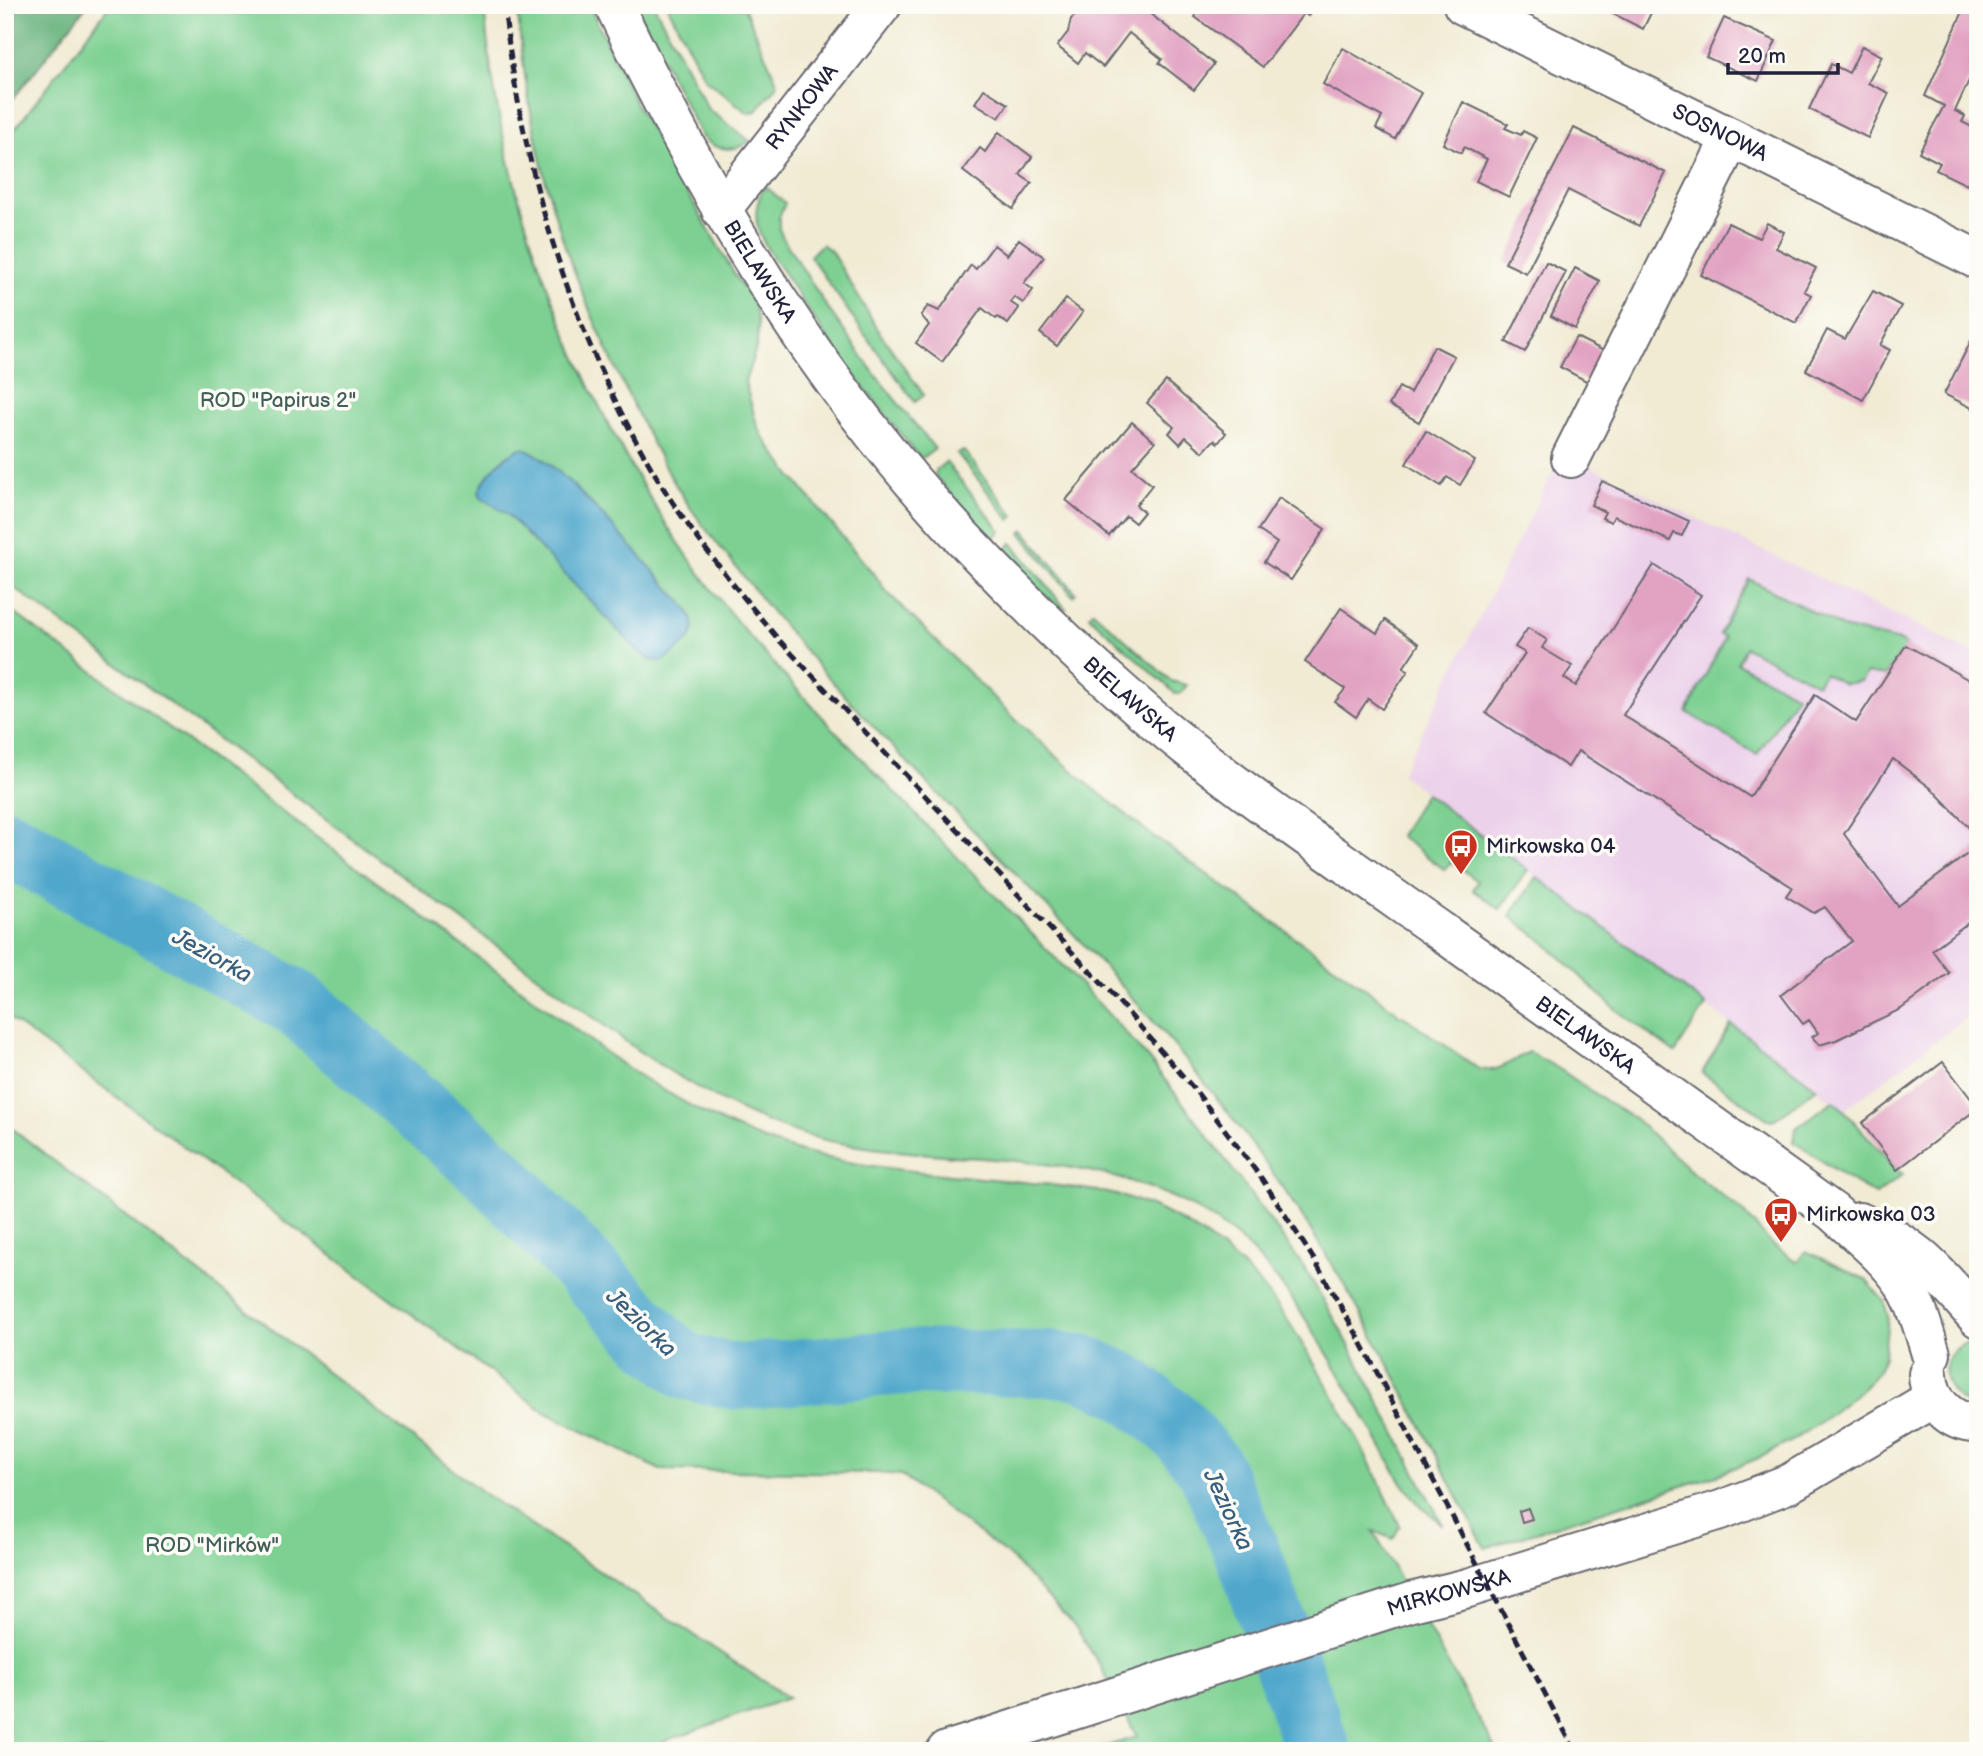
<svg xmlns="http://www.w3.org/2000/svg" width="1983" height="1756" viewBox="0 0 1983 1756" font-family="'Balsamiq Sans',sans-serif">
<style>
.built{fill:#ecd1ea}
.green{fill:#7dd092;stroke:#507966;stroke-width:2}
.forest{fill:#66b27c;stroke:#446a5c;stroke-width:2}
.water{fill:#50a7cc;stroke:#396484;stroke-width:2}
.lines{fill:none;stroke-linecap:round;stroke-linejoin:round}
.river{stroke:#50a7cc;stroke-width:66}
.building{fill:#e2a3c2}
.minor-casing{stroke:#6a6870;stroke-width:42}
.minor{stroke:#fff;stroke-width:38}
.rail{stroke:#22223b;stroke-width:5;stroke-dasharray:10 5;stroke-linecap:butt}
.labels{text-anchor:middle;dominant-baseline:central;stroke-width:7;stroke-linejoin:round;paint-order:stroke}
.street-label{font-size:21px;fill:#22223b;stroke:#fdfcf7}
.park-label{font-size:21px;fill:#425f59;stroke:#fdfcf7}
.poi-label{font-size:21px;fill:#22223b;stroke:#fdfcf7;text-anchor:start}
.water-label{font-size:23px;font-style:italic;fill:#375e7c;stroke:#fdfcf7}
</style>
<rect width="100%" height="100%" fill="#fdfcf7"/>
<filter id="ink" filterUnits="userSpaceOnUse"><feTurbulence type="fractalNoise" baseFrequency=".0143" numOctaves="2"/><feDisplacementMap in="SourceGraphic" scale="14" xChannelSelector="R" yChannelSelector="G"/><feConvolveMatrix kernelMatrix="1 2 1 2 8 2 1 2 1" color-interpolation-filters="sRGB"/></filter>
<filter id="wash" filterUnits="userSpaceOnUse"><feTurbulence type="fractalNoise" baseFrequency=".00686" numOctaves="4" result="noise"/><feDisplacementMap in="SourceGraphic" scale="28" xChannelSelector="R" yChannelSelector="G"/><feGaussianBlur stdDeviation="1.57" result="paint"/><feColorMatrix in="noise" values="0 0 0 0 0 0 0 0 0 0 0 0 0 0 0 0 0 1.4 0 .05"/><feComposite in="paint" operator="in"/></filter>
<g filter="url(#wash)">
<rect width="100%" height="100%" fill="#f1ebd3"/>
<!-- built -->
<polygon class="built" points="1561,455 1585,464 1978,655 1978,1009 1844,1110 1401,774"/>
<!-- green -->
<g class="green">
<path d="M 110,5 L 484,5 C 501,231 609,476 758,646 C 843,743 935,833 1024,926 C 1067,970 1109,1013 1149,1060 C 1184,1103 1216,1147 1249,1192 C 1267,1217 1286,1241 1303,1266 C 1355,1349 1397,1439 1443,1525 L 1417,1502 L 1401,1481 C 1375,1436 1351,1392 1324,1348 C 1299,1308 1275,1271 1240,1240 C 1125,1140 964,1170 825,1140 C 756,1124 698,1090 640,1052 L 5,581 L 5,142 Z"/>
<path d="M 517,5 L 589,5 L 637,106 L 742,287 L 745,286 L 755,305 L 758,325 L 757,345 L 745,382 L 756,422 L 763,437 L 789,473 L 882,584 L 881,586 L 1015,719 L 1083,780 L 1153,836 L 1154,839 L 1158,839 L 1395,1010 L 1399,1016 L 1402,1015 L 1479,1069 C 1499,1074 1511,1060 1529,1052 L 1561,1070 L 1610,1104 L 1634,1118 L 1693,1173 L 1742,1211 L 1771,1243 L 1797,1262 L 1806,1251 L 1865,1279 L 1884,1301 L 1888,1317 L 1884,1357 L 1878,1371 L 1863,1388 L 1823,1420 L 1792,1441 L 1761,1457 L 1714,1476 L 1485,1548 C 1432,1450 1384,1348 1325,1253 C 1290,1195 1250,1140 1207,1086 C 1064,906 885,758 744,577 C 721,548 696,519 677,487 C 655,453 639,416 621,380 C 607,349 592,318 580,286 C 544,198 525,100 517,5 Z"/>
<path d="M 635,5 L 654,5 L 708,109 L 750,141 C 734,153 715,151 701,136 Z"/>
<polygon points="667,5 743,5 778,84 756,111 748,113 705,79"/>
<path d="M 765,186 L 785,203 L 779,218 L 779,229 L 784,240 L 827,307 L 877,377 L 935,449 L 924,457 L 920,458 C 873,400 827,342 788,279 C 777,263 763,246 758,228 C 754,212 757,200 765,186 Z"/>
<polygon points="822,244 831,251 880,333 924,395 915,402 860,328 810,256"/>
<polygon points="964,451 1014,516 1010,520 957,453"/>
<polygon points="946,462 1001,531 995,537 990,538 935,476 936,470"/>
<polygon points="1024,530 1076,593 1073,596 1021,533"/>
<polygon points="1012,543 1066,609 1060,610 1005,554 1006,549"/>
<polygon points="1749,579 1846,629 1900,641 1906,645 1885,676 1867,673 1861,681 1844,684 1824,673 1817,684 1745,647 1737,663 1797,695 1757,755 1687,712 1725,637 1719,634"/>
<path d="M 5,606 L 627,1068 C 688,1106 748,1141 818,1156 C 885,1171 955,1175 1023,1182 C 1069,1187 1120,1190 1162,1211 C 1196,1228 1230,1253 1256,1280 C 1278,1303 1294,1330 1311,1358 C 1344,1412 1374,1468 1400,1526 L 1393,1539 L 1373,1531 L 1497,1751 L 1091,1751 L 1137,1737 L 1101,1667 L 1074,1625 L 1009,1556 L 901,1475 L 877,1473 L 660,1470 L 546,1413 L 5,1015 Z"/>
<polygon points="1093,611 1171,681 1187,685 1180,694 1176,694 1089,616"/>
<polygon points="1425,793 1528,870 1500,909 1473,890 1478,881 1451,862 1445,870 1400,836"/>
<polygon points="1537,877 1706,1005 1675,1053 1615,1009 1544,942 1510,916"/>
<polygon points="1731,1024 1817,1088 1775,1119 1769,1120 1702,1073"/>
<polygon points="1833,1101 1844,1110 1897,1170 1903,1174 1876,1195 1856,1184 1794,1142 1796,1128"/>
<polygon points="5,1123 490,1498 788,1698 636,1751 5,1751"/>
<path d="M 1978,1341 L 1978,1407 C 1936,1399 1933,1345 1978,1341 Z"/>
</g>
<!-- forest -->
<polygon class="forest" points="5,5 87,5 5,109"/>
<!-- water -->
<path class="water" d="M 521,448 C 550,448 661,581 687,608 C 705,636 684,644 664,661 L 650,660 L 638,651 L 507,514 L 481,497 L 479,492 C 485,474 503,456 521,448 Z"/>
<g class="lines">
<!-- river -->
<polyline class="river" points="5,841 296,1003 491,1171 655,1341 687,1367 738,1377 902,1362 1053,1364 1081,1367 1124,1386 1175,1425 1209,1466 1251,1561 1318,1751"/>
</g>
<g id="blocks">
<!-- building -->
<g class="building">
<polygon points="1089,5 1139,5 1214,64 1194,90 1159,63 1162,59 1129,33 1103,67 1085,53 1078,63 1057,46 1068,32 1071,19"/>
<polygon points="1203,5 1316,5 1308,16 1304,13 1263,67 1195,17"/>
<polygon points="1601,5 1655,5 1643,29 1600,7"/>
<polygon points="1964,9 1978,16 1978,43 1971,60 1977,63 1955,111 1965,116 1962,122 1978,130 1978,163 1967,185 1936,170 1940,163 1919,152 1944,106 1925,96"/>
<polygon points="1724,18 1776,41 1758,81 1706,57"/>
<polygon points="1862,46 1882,56 1868,83 1889,93 1868,138 1809,109 1831,64 1849,73"/>
<polygon points="1343,48 1421,93 1395,139 1376,128 1382,117 1323,84"/>
<polygon points="984,89 1008,104 999,118 975,103"/>
<polygon points="1463,102 1508,124 1505,128 1521,135 1523,131 1537,138 1509,197 1476,181 1487,159 1464,147 1461,153 1443,144"/>
<polygon points="1574,128 1666,173 1639,226 1568,190 1526,273 1505,263"/>
<polygon points="999,132 1032,157 1020,175 1032,183 1013,209 963,171 980,148 985,152"/>
<polygon points="1728,223 1759,238 1767,223 1784,232 1776,248 1816,268 1804,291 1811,295 1796,323 1701,275"/>
<polygon points="1019,239 1044,257 1024,283 1033,290 1023,303 1014,297 1010,302 1019,308 1008,324 998,317 996,319 982,308 942,362 916,343 929,325 921,315 928,306 939,311 971,265 976,269 994,245 1007,255"/>
<polygon points="1546,262 1566,272 1525,352 1506,342"/>
<polygon points="1575,268 1600,281 1575,329 1551,316"/>
<polygon points="1873,291 1901,306 1880,345 1890,350 1863,400 1806,370 1827,330 1845,339"/>
<polygon points="1066,299 1083,312 1057,346 1040,333"/>
<polygon points="1576,337 1606,352 1590,383 1560,367"/>
<polygon points="1971,341 1978,345 1978,411 1944,394"/>
<polygon points="1434,346 1454,356 1419,422 1389,405 1399,387 1410,393"/>
<polygon points="1166,381 1226,433 1218,443 1214,440 1203,452 1186,437 1180,444 1169,433 1174,427 1147,403"/>
<polygon points="1132,422 1155,442 1132,468 1152,485 1136,505 1144,512 1135,523 1126,516 1109,536 1066,500"/>
<polygon points="1426,431 1475,461 1460,485 1447,477 1441,486 1406,464"/>
<polygon points="1602,481 1689,521 1682,536 1674,533 1670,541 1614,516 1611,522 1602,518 1605,512 1591,505"/>
<polygon points="1279,498 1325,529 1291,580 1264,562 1277,543 1258,530"/>
<polygon points="1654,565 1701,595 1623,715 1750,797 1815,695 1856,722 1906,645 1978,685 1978,837 1932,789 1893,759 1844,834 1898,906 1978,846 1978,915 1932,950 1949,973 1901,1009 1836,1040 1819,1045 1812,1037 1818,1033 1809,1020 1803,1024 1781,995 1852,941 1825,907 1814,913 1786,896 1792,887 1578,751 1568,767 1486,713 1525,653 1515,647 1528,628 1547,640 1542,648 1572,666 1564,678 1576,686"/>
<polygon points="1341,608 1377,633 1385,620 1419,644 1403,668 1408,671 1382,709 1368,699 1356,717 1335,702 1345,689 1305,662"/>
<polygon points="1943,1062 1978,1108 1897,1170 1862,1123"/>
<polygon points="1528,1508 1532,1519 1522,1522 1519,1511"/>
</g>
</g>
</g>
<g filter="url(#ink)">
<use href="#blocks" fill-opacity="0" stroke="#6a6870" stroke-width="2"/>
<g class="lines">
<!-- minor casing -->
<g class="minor-casing">
<g id="minor">
<path id="s1" d="M 614,5 C 711,208 829,402 987,563 C 1046,624 1107,682 1173,736 C 1259,805 1351,868 1442,932 C 1572,1025 1702,1119 1833,1212 C 1858,1235 1888,1258 1906,1287 C 1918,1308 1924,1331 1931,1354"/>
<path id="s2" d="M 1463,5 L 1978,260"/>
<path id="s3" d="M 721,210 L 882,5"/>
<polyline points="1571,458 1731,138"/>
<path d="M 1859,1222 C 1916,1243 1939,1275 1978,1318"/>
<path d="M 1928,1374 C 1929,1401 1950,1424 1978,1423"/>
<path id="s4" d="M 946,1751 L 1411,1602 L 1468,1588 L 1721,1510 L 1790,1483 L 1934,1398"/>
</g>
</g>
<!-- minor -->
<use href="#minor" class="minor"/>
<!-- rail -->
<path class="rail" d="M 504,5 C 523,180 576,351 671,500 C 703,549 741,594 778,639 L 1118,1001 L 1195,1090 L 1262,1179 L 1313,1258 L 1360,1340 L 1575,1751"/>
</g>
</g>
<!-- icons -->
<defs>
<g id="bus-pin" transform="scale(1.75)"><path d="M0 17L-7.5 6A9.5 9.5 0 1 1 7.5 6Z" fill="#c8321e" stroke="#fdfcf7"/><path d="M-5-6H5V4H4V6H2V4H-2V6H-4V4H-5ZM-3.5-4V0h7V-4ZM-3.5 1.2v1.5H-2V1.2ZM2 1.2v1.5H3.5V1.2Z" fill="#fff"/></g>
</defs>
<g fill-rule="evenodd">
<use href="#bus-pin" x="1461" y="846"/>
<use href="#bus-pin" x="1781" y="1214"/>
</g>
<g class="labels">
<!-- street labels -->
<g class="street-label">
<text stroke="none"><textPath href="#s3" startOffset="131">RYNKOWA</textPath></text>
<text stroke="none"><textPath href="#s2" startOffset="287">SOSNOWA</textPath></text>
<text stroke="none"><textPath href="#s1" startOffset="304">BIELAWSKA</textPath></text>
<text stroke="none"><textPath href="#s1" startOffset="872">BIELAWSKA</textPath></text>
<text stroke="none"><textPath href="#s1" startOffset="1438">BIELAWSKA</textPath></text>
<text stroke="none"><textPath href="#s4" startOffset="527">MIRKOWSKA</textPath></text>
</g>
<!-- park labels -->
<g class="park-label">
<text x="278" y="400">ROD "Papirus 2"</text>
<text x="212" y="1545">ROD "Mirków"</text>
</g>
<!-- poi labels -->
<g class="poi-label">
<text x="1486" y="846">Mirkowska 04</text>
<text x="1806" y="1214">Mirkowska 03</text>
</g>
<!-- water labels -->
<g class="water-label">
<text transform="translate(212 956) rotate(29)">Jeziorka</text>
<text transform="translate(641 1323) rotate(44)">Jeziorka</text>
<text transform="translate(1228 1510) rotate(65)">Jeziorka</text>
</g>
</g>
<!-- margin -->
<rect width="1983" height="1756" fill="none" stroke="#fdfcf7" stroke-width="28"/>
<!-- scale -->
<path d="M1728 63v10h110v-10" fill="none" stroke="#22223b" stroke-width="3.5"/>
<text x="1738" y="63" font-size="21" fill="#22223b" stroke="#fdfcf7" stroke-width="5" paint-order="stroke">20 m</text>
</svg>
